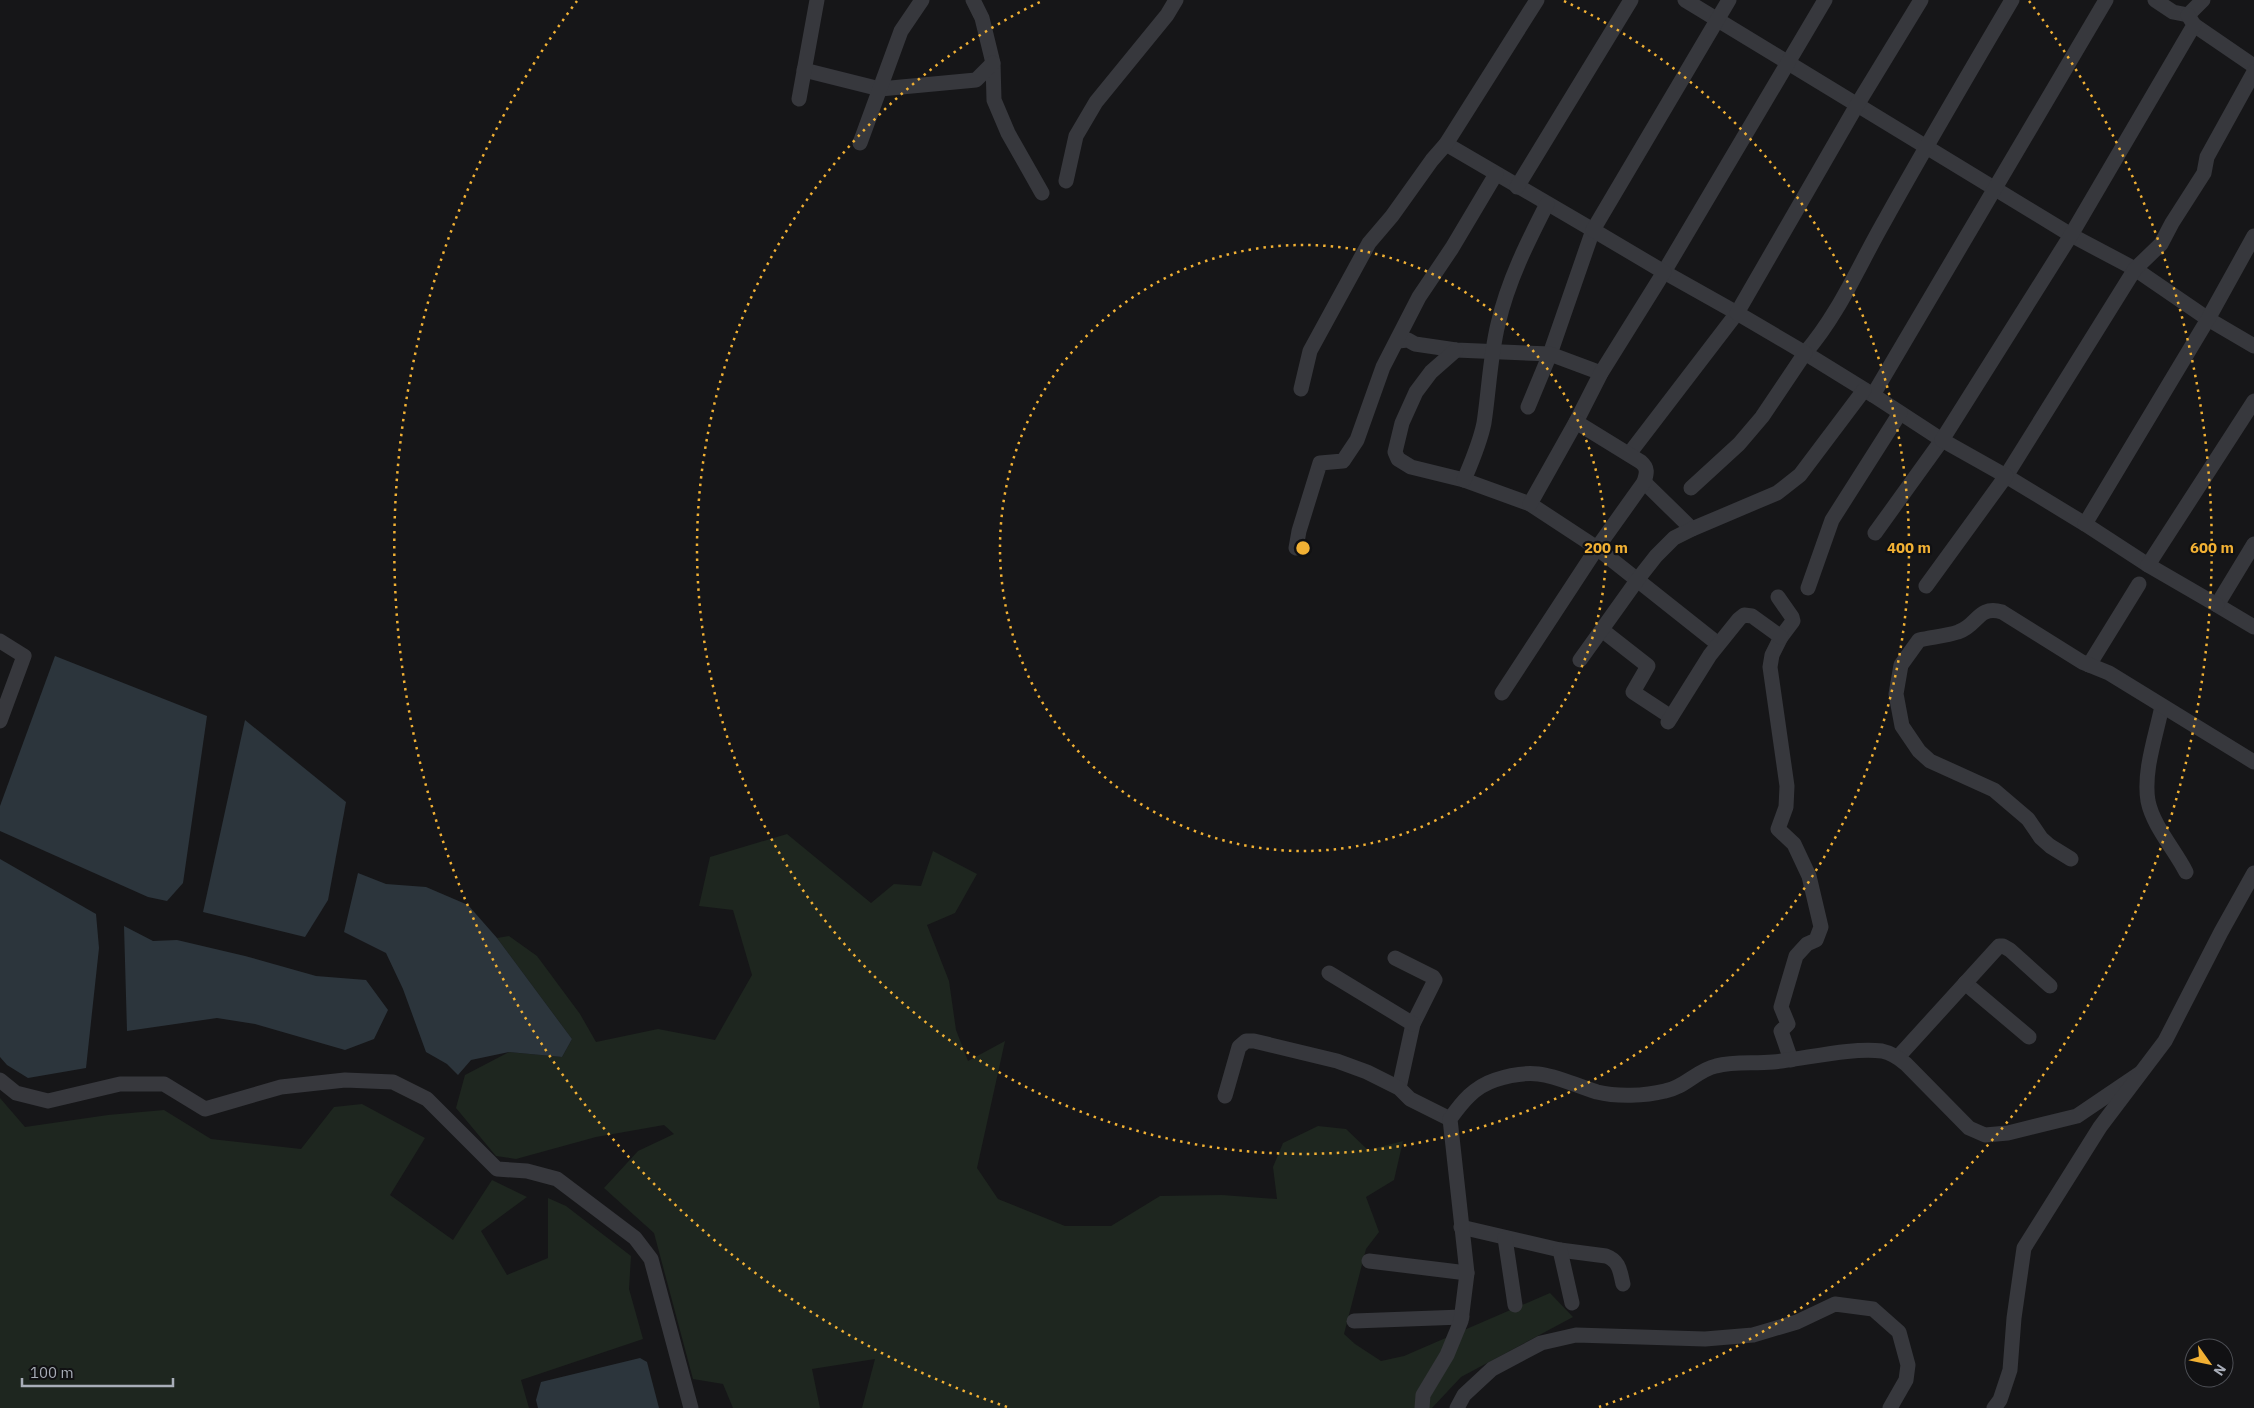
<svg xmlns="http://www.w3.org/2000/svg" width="2254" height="1408" viewBox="0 0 2254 1408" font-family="'IBM Plex Sans',sans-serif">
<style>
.green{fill:#1e261f}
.water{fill:#2c353c}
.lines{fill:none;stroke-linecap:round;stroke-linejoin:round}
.minor{stroke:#37383d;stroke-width:15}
.ring{fill:none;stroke:#f2b134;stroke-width:2.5;stroke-dasharray:2.5 5}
.centre{fill:#f2b134;stroke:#111113;stroke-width:2.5}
.ring-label{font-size:15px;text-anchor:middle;font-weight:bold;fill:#f2b134;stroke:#111113;stroke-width:4.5;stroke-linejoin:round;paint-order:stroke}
</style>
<rect width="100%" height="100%" fill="#161618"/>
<!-- green -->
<g class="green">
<polygon points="787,834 871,903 894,884 921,886 933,851 977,874 955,913 927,925 949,981 956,1030 968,1061 1005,1041 977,1168 998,1199 1065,1226 1111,1226 1160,1196 1222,1195 1277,1199 1273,1167 1283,1143 1318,1126 1346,1129 1368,1150 1403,1141 1394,1180 1366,1197 1379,1232 1366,1249 1344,1334 1355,1344 1381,1361 1404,1356 1550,1293 1573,1317 1461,1377 1432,1408 862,1408 875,1359 812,1369 820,1408 733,1408 723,1384 693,1379 654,1233 604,1188 638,1151 674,1134 664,1125 596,1137 516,1159 496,1156 456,1108 465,1075 509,1052 562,1057 572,1039 497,938 509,936 537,956 580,1014 596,1042 658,1029 715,1040 752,975 733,910 699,906 710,857"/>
<polygon points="0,1098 25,1127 108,1115 164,1110 211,1139 301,1149 334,1107 362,1104 425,1138 390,1195 453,1240 492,1180 527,1197 481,1231 507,1275 548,1258 548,1198 566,1206 631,1256 629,1289 643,1339 521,1380 529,1408 0,1408"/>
</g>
<!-- water -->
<g class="water">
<polygon points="55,656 207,716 183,883 167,901 148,897 0,831 0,806"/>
<polygon points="245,720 346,802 328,900 305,937 203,912"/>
<polygon points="0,859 96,914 99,948 86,1068 28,1078 7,1065 0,1057"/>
<polygon points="358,873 386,884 426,887 468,905 497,938 572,1039 562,1057 509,1052 471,1060 458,1075 447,1064 426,1052 403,989 386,953 344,932"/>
<polygon points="124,926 153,941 177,940 245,956 316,976 366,980 388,1010 374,1039 345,1050 255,1024 217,1018 127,1031"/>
<polygon points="640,1358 647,1362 659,1408 538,1408 536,1400 541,1382"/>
</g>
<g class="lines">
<!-- minor -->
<g class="minor">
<polyline points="973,0 982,18 993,63 994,100 1008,133 1042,193"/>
<polyline points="1685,0 2071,235 2135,269 2208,319 2254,346"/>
<polyline points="2155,0 2173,12 2188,15 2203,0"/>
<polyline points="2194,25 2254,66"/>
<polyline points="804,70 880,89 976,80 993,63"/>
<polyline points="799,99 817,0"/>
<polyline points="860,143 901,31 922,0"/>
<polyline points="1446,144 1593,230 1550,354 1528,407"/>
<polyline points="1066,181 1076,136 1096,102 1167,15 1176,0"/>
<polyline points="1517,187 1631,0"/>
<polyline points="1398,341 1408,340 1415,344 1456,350 1550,354 1601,373"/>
<polyline points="1456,350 1431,372 1416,392 1402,423 1395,452 1398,459 1411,467 1464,480 1530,504 1597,548 1718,644"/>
<polyline points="1301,389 1310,351 1369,243 1392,216 1432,160 1446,144 1537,0"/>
<path d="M 1873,395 L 1805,353 C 1839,314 1859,265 1885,220 C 1926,146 1969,73 2012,0"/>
<polyline points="1629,454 1737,313 1664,272 1825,0"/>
<path d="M 1464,480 C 1472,461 1480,443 1484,423 C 1489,390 1490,357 1498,324 C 1508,281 1527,243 1547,204"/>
<polyline points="1644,482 1692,529"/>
<polyline points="1691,488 1739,444 1762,417 1805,353 1737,313 1857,105 1921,0"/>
<polyline points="1530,504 1576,422 1601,373 1664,272 1593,230 1729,0"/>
<polyline points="2085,524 2006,476 2135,269 2161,244 2172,223 2204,173 2207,157 2254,72"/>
<polyline points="1875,533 1942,440 1873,395 2106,0"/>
<polyline points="2254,544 2217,605 2254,627"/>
<polyline points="1296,548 1299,531 1320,463 1343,461 1357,440 1383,367 1419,297 1452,248 1496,174"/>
<polyline points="2148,565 2085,524 2208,319 2254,236"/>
<polyline points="1926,586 2006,476 1942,440 2071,235 2194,25 2188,15"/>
<polyline points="1808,588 1832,520 1900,413"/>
<polyline points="1778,597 1792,617 1793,621 1781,637 1772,655 1770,667 1787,786 1786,807 1778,829 1794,844 1809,876 1821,927 1816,940 1807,944 1796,956 1781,1007 1788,1024 1781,1031 1791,1060"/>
<polyline points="2217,605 2148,565 2254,401"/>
<polyline points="1602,630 1648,666 1633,692 1671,717"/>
<polyline points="0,641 24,656 0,721"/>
<polyline points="1580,660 1638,579 1656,556 1674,538 1692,529 1777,493 1800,475 1864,390"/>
<polyline points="2089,665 2139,584"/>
<path d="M 1502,693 L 1597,548 L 1644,482 C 1647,473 1648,468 1641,462 L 1576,422"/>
<path d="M 2162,706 C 2156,736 2143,771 2148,801 C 2153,826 2175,850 2186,872"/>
<polyline points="1668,722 1710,655 1739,619 1744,615 1752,616 1781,637"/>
<path d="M 2071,859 L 2050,846 L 2041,838 L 2028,819 L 1994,790 L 1930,761 L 1919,751 L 1902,726 L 1896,694 L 1901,665 L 1919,640 C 1932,637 1946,636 1958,632 C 1978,626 1977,605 2002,612 L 2082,662 L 2109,673 L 2254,762"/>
<polyline points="1395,958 1433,977 1435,980 1413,1024 1399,1088"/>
<polyline points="1329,973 1413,1024"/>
<polyline points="1965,983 2029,1037"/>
<polyline points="1898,1057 1999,946 2003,946 2010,950 2050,986"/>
<polyline points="0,1080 16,1093 48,1101 120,1084 164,1084 205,1109 281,1087 345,1080 393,1082 427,1099 497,1169 527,1171 557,1179 635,1238 651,1259 691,1408"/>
<polyline points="1225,1096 1239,1047 1246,1041 1254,1041 1337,1061 1367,1072 1399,1088 1410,1099 1450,1119"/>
<path d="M 1461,1227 L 1560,1250 L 1606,1256 C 1620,1261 1620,1272 1623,1284"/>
<polyline points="1505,1238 1515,1305"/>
<polyline points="1560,1250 1572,1303"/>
<polyline points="1369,1261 1467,1273"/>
<polyline points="1354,1321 1462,1317"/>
<path d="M 1422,1408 L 1423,1395 L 1447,1355 L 1461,1321 L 1467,1273 L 1450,1119 C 1462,1102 1474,1087 1495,1080 C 1540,1065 1556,1079 1597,1092 C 1617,1097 1645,1096 1665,1091 C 1684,1088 1697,1070 1716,1066 C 1734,1061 1754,1064 1773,1062 C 1805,1059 1851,1047 1882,1051 C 1891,1053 1899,1058 1906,1064 L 1969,1128 L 1985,1135 L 2008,1133 L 2077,1116 L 2139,1074"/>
<polyline points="1457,1408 1464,1395 1492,1369 1541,1343 1576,1335 1705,1339 1753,1335 1797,1322 1835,1304 1873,1309 1899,1332 1908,1365 1906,1380 1890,1408"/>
<polyline points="1994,1408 2000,1400 2010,1370 2014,1318 2024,1248 2100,1127 2165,1041 2221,932 2254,873"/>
</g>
</g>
<!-- distance rings -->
<g class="ring">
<circle cx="1303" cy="548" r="303"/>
<path d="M1564 1A606 606 0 1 1 1042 1"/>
<path d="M1007 1407A909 909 0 0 1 577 1M2029 1A909 909 0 0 1 1599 1407"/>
</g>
<circle cx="1303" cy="548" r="8" class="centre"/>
<g class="ring-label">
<text x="1606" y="553">200 m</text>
<text x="1909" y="553">400 m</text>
<text x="2212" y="553">600 m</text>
</g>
<!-- north arrow -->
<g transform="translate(2209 1363) rotate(123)"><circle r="24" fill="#111113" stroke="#4d4f55"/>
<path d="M0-4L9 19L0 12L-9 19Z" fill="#f2b134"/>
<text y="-8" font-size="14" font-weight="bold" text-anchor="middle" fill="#a8adb8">N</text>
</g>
<!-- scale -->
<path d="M22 1378v8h151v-8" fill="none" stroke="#a8adb8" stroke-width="2.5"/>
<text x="30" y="1378" font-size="15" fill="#a8adb8" stroke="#111113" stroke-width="4" paint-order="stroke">100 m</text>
</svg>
